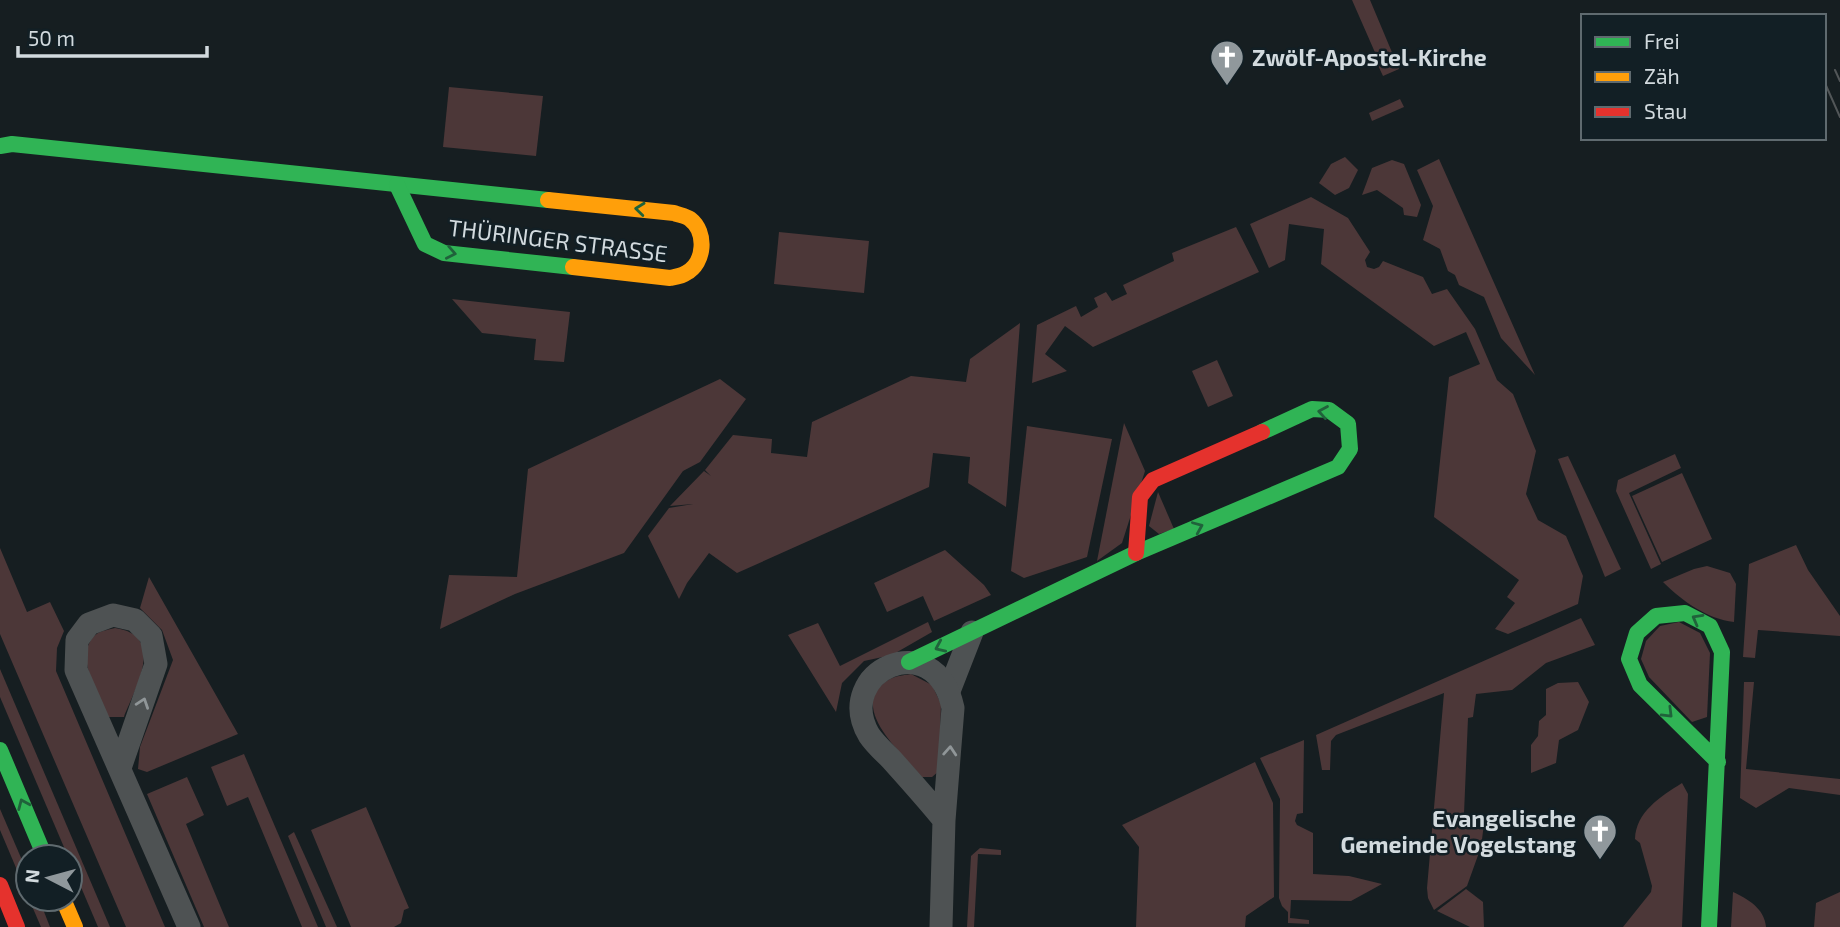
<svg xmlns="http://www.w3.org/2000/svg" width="1840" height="927" viewBox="0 0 1840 927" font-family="'Exo 2',sans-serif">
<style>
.green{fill:#4c3738}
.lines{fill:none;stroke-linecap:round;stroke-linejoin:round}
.street{stroke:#4e5253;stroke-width:23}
.fast{stroke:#30b455;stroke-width:16}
.slow{stroke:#ff9f0a;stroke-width:16}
.jam{stroke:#e5322d;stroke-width:16}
.tram{stroke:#525658;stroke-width:2}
.oneway{stroke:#20623b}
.oneway2{stroke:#909698}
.labels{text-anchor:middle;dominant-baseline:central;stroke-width:5;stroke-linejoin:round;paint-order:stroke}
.poi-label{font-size:23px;font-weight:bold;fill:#d2dade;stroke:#121f25;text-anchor:start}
.street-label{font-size:23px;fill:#d2dade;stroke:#121f25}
</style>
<rect width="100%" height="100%" fill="#161e21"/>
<!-- green -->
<g class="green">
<polygon points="1352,0 1370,0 1399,69 1383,76 1376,61 1377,57"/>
<polygon points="449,87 543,96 536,156 443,147"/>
<polygon points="1400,99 1404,107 1372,121 1369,113"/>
<polygon points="1345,157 1358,170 1349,188 1335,195 1319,183 1331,164"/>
<polygon points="1439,159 1535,375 1501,338 1484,297 1459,285 1455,275 1448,271 1440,249 1423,240 1433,206 1417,170"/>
<polygon points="1392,160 1404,164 1421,205 1417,217 1404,215 1403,208 1377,190 1362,195 1372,168"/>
<polygon points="1311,197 1348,218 1370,252 1365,260 1367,267 1374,269 1379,267 1383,261 1423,277 1432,294 1447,289 1475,329 1497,380 1513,394 1536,451 1526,494 1538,520 1566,536 1583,576 1578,604 1508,634 1495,629 1515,603 1507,597 1519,580 1434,517 1449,377 1480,364 1466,332 1434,346 1321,264 1324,229 1289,224 1285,260 1269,268 1250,224"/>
<polygon points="1236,227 1259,272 1093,347 1065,326 1045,354 1067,371 1032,383 1037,325 1076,306 1081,317 1098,307 1094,298 1106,292 1112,301 1127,294 1123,285 1174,261 1172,253"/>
<polygon points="779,232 869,241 864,293 774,284"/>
<polygon points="452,299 570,312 564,362 534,360 536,339 482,333"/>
<polygon points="1020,323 1006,507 968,483 970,457 933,453 929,487 737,573 709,553 687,583 679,599 648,536 669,508 693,504 670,506 704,471 711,476 705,470 733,435 772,439 771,453 807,457 812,422 911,376 966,382 970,359"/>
<polygon points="1217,360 1233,396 1208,407 1192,371"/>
<polygon points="720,379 746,399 700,462 683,471 624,553 515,594 440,629 449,575 517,577 528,469"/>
<polygon points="1124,423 1145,471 1122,543 1097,561"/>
<polygon points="1027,426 1112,439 1087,557 1024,578 1011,571"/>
<polygon points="1675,454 1681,468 1629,493 1661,564 1651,569 1616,491 1618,480"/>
<polygon points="1568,456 1621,569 1605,577 1558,459"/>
<polygon points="1682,473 1712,539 1662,562 1632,496"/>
<polygon points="1158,492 1174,529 1159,534 1149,526"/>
<polygon points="1796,545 1808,570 1840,616 1840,636 1758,630 1755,658 1743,657 1749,564"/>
<polygon points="0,548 27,612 50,602 64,631 57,648 56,671 165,927 126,927 0,634"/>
<polygon points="945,550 984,585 991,595 934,621 923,596 887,612 874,583"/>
<path d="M 1707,566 L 1730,573 L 1736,584 L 1734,622 C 1707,619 1682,601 1663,582 L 1694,569 Z"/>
<polygon points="149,577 238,734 147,772 138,769 140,747 173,660 162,630 140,608"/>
<polygon points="1581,618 1595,645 1546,663 1512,690 1476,694 1473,717 1468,718 1464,814 1485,816 1481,847 1467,886 1434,910 1428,898 1427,888 1444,693 1336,735 1331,741 1330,770 1322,770 1316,735"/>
<polygon points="928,622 932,632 892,655 864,661 842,683 836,712 788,635 818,623 840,666"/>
<polygon points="1679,622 1700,633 1710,653 1707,717 1692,722 1649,677 1641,659 1646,641 1660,626"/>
<path d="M 115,628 C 120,629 126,630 131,633 C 160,649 132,695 124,717 L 108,717 C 99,695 71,652 98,633 C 102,631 110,629 115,628 Z"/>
<polygon points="0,669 110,927 98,927 0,697"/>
<path d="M 911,674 L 932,685 L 941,704 L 939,771 L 932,777 L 922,777 C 903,754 844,705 890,679 C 896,676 905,675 911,674 Z"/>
<polygon points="1578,682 1589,702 1578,730 1559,740 1556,763 1531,773 1531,745 1538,736 1539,721 1546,715 1546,689 1558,683"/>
<polygon points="1744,682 1754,682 1746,769 1840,779 1840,795 1789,788 1756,808 1740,798"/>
<polygon points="1304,740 1303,813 1297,814 1295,821 1297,825 1313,833 1313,874 1349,876 1382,884 1351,901 1291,900 1290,918 1309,920 1309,924 1288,923 1288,912 1282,906 1279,898 1280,799 1260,758"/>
<polygon points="244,754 318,927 302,927 248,797 227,806 211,767"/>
<polygon points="1255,762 1273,803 1274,897 1246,916 1245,927 1136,927 1139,847 1122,825"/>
<polygon points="187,777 204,815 186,824 229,927 204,927 147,794"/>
<path d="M 1682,783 L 1688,794 L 1682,927 L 1623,927 L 1651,892 L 1652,886 L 1640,843 L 1635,839 C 1636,812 1660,797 1682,783 Z"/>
<polygon points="366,807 409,908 404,910 401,923 394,927 351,927 311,830"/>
<polygon points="0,809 28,874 28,896 0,830"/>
<polygon points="294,832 337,927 326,927 288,836"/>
<polygon points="980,848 1001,850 1001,855 978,854 974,927 967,927 971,856"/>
<polygon points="1466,889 1483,902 1484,927 1470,927 1437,911"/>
<path d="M 1733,892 C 1748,899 1764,908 1766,927 L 1731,927 Z"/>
<polygon points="1840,892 1840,927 1814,927 1816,903"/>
<polygon points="29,899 39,899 50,927 41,927"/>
</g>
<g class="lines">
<!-- street -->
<g class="street">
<polyline points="949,691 972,632"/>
<polyline points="120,768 156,664 151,636 135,620 113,615 89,624 77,640 76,670 189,927"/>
<path d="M 941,927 L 944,820 L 953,708 C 935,623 832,672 869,735 C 875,744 884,752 891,759 C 909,779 927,799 944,820"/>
</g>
<!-- fast -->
<g class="fast">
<polyline points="0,146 12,144 548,200"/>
<polyline points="397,185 425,244 444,253 573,267"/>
<polyline points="909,662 1136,553 1338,467 1350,449 1348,424 1329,410 1312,409 1262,432"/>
<polyline points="0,750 45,857"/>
<polyline points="1709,927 1722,652 1710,626 1685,613 1656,616 1637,633 1629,659 1640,685 1718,762"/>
</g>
<!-- slow -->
<g class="slow">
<path d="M 548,200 L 674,213 C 679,215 686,216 690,219 C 707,232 705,263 686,273 C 682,276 675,277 670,278 L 573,267"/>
<polyline points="63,899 75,927"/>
</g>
<!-- jam -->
<g class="jam">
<polyline points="1136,553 1140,497 1153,480 1262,432"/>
<polyline points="0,885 17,927"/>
</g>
<!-- tram -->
<g class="tram">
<polyline points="1835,70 1840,81"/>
<polyline points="1824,81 1840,117"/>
</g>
</g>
<!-- one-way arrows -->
<defs><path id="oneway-chevron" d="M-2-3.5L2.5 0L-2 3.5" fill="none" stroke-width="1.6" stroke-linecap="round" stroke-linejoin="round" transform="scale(1.75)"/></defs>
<g class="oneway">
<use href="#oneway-chevron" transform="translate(640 209) rotate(-174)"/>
<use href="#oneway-chevron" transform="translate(451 253) rotate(11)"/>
<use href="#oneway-chevron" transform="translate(1323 412) rotate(-170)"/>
<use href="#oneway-chevron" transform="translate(1198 527) rotate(-23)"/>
<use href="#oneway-chevron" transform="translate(1697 619) rotate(-151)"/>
<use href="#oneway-chevron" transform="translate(940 647) rotate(156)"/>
<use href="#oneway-chevron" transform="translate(1668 713) rotate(45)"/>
<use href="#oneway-chevron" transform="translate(23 804) rotate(-113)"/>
</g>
<g class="oneway2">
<use href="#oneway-chevron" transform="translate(143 703) rotate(-71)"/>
<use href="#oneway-chevron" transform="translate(950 751) rotate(-86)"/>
</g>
<!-- icons -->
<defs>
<g id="church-pin" transform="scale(1.75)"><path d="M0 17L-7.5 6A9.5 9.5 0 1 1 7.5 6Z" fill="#90989c" stroke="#121f25"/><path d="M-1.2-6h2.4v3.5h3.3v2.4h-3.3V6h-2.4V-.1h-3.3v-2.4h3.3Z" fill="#fff"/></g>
</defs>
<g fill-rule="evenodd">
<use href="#church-pin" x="1227" y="57"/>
<use href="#church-pin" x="1600" y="831"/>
</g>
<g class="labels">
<!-- poi labels -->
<g class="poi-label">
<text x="1252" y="57">Zwölf-Apostel-Kirche</text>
<text x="1576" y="818" text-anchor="end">Evangelische<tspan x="1576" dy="26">Gemeinde Vogelstang</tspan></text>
</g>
<!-- street labels -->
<g class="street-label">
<text transform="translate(558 240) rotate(7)">THÜRINGER STRASSE</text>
</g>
</g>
<!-- legend -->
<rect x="1581" y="14" width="245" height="126" fill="#121f25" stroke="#5f6a6f" stroke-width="2"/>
<rect x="1595" y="37" width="35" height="10" fill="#30b455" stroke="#5f6a6f" stroke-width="2"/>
<text x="1644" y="49" font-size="21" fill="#d2dade">Frei</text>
<rect x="1595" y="72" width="35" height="10" fill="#ff9f0a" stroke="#5f6a6f" stroke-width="2"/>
<text x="1644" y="84" font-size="21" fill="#d2dade">Zäh</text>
<rect x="1595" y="107" width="35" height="10" fill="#e5322d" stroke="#5f6a6f" stroke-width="2"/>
<text x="1644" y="119" font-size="21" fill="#d2dade">Stau</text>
<!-- north arrow -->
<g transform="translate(49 878) rotate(276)"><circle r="33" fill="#121f25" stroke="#5f6a6f" stroke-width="2"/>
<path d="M0-5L12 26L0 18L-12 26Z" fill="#90989c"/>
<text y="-10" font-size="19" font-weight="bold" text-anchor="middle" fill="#d2dade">N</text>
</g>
<!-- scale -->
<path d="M18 46v10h189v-10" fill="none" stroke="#d2dade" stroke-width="3.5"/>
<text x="28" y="46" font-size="21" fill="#d2dade" stroke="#121f25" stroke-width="5" paint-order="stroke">50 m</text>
</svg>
